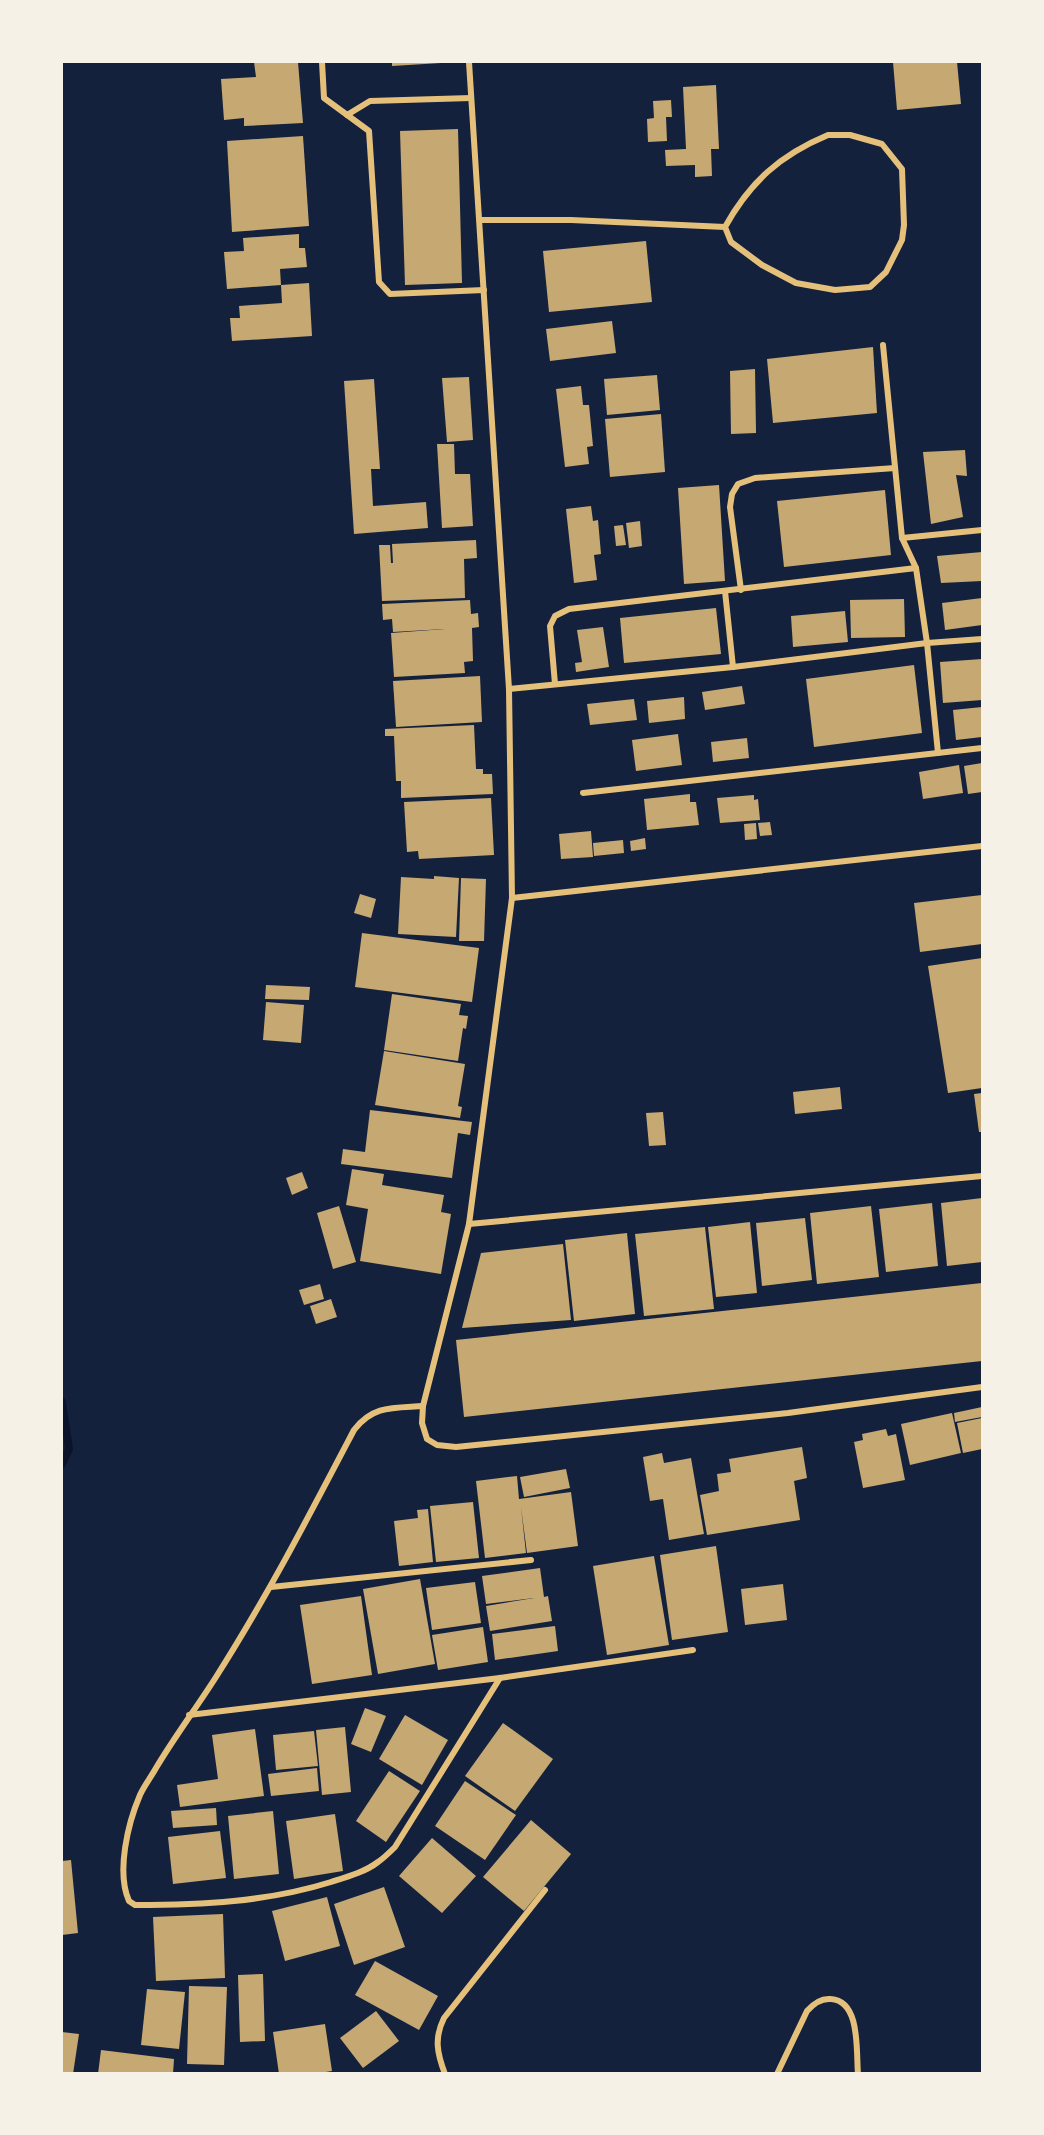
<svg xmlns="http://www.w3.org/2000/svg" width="1044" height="2135" viewBox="0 0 1044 2135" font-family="Overpass,sans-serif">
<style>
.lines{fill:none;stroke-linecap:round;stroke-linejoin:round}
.stream{stroke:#0b132b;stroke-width:8}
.building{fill:#c6a872}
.minor{stroke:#e5c07b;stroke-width:6}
</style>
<rect width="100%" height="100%" fill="#14213d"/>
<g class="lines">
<!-- stream -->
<polyline class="stream" points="62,1402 69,1449 62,1464"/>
</g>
<!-- building -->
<g class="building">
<polygon points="254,62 298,62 303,123 244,126 244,118 224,120 221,79 256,77"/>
<polygon points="392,62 441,62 441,63 392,66"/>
<polygon points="893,62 957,62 961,104 897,110"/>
<polygon points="716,85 719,149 711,149 712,176 695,177 695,165 666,166 665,150 686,149 683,87"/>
<polygon points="671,100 672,117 666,117 667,141 648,142 647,119 654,118 653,101"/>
<polygon points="458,129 462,283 405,285 400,131"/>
<polygon points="303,136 309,226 232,232 227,141"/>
<polygon points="299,234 299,248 305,248 307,267 280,269 281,285 227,289 224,252 244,251 243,238"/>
<polygon points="646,241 652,302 549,312 543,251"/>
<polygon points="309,283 312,336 232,341 230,318 240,318 239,306 282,303 281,285"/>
<polygon points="612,321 616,353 550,361 546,329"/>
<polygon points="873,347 877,413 773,423 767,359"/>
<polygon points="755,369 756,433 731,434 730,371"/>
<polygon points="657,375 660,410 607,415 604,379"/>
<polygon points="469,377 473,440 447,442 442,378"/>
<polygon points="374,379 380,469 371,469 373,506 426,502 428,528 354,534 344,381"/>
<polygon points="581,386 583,405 589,405 593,446 587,447 589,464 565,467 556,389"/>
<polygon points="661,414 665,472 610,477 605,419"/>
<polygon points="437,444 454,444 455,474 470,474 473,526 442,528"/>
<polygon points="965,450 967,476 956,475 963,517 931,524 923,452"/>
<polygon points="719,485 725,581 684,584 678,488"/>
<polygon points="885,490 891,555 784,567 777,501"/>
<polygon points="591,506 593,521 598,520 601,554 594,555 597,580 574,583 566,509"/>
<polygon points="640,521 642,546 629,548 626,523"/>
<polygon points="623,525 626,545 616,546 614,526"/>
<polygon points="476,540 477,558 464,559 465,598 382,601 379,545 390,545 391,563 393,563 392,544"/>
<polygon points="982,552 982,581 941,583 937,556"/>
<polygon points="982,598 982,625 945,630 942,603"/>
<polygon points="904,599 905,637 851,638 850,600"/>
<polygon points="470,600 471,614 478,613 479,627 472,628 473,661 464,662 465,673 394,677 391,633 445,629 393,632 392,619 383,620 382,604"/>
<polygon points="716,608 721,654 624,663 620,618"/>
<polygon points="845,611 848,642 793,647 791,616"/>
<polygon points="603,627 609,667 576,672 575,663 582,662 577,630"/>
<polygon points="982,659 982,700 943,703 940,662"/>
<polygon points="914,665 922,733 814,747 806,679"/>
<polygon points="480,676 482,722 396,727 393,681"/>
<polygon points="742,686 745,704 705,710 702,692"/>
<polygon points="684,697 685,719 649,723 647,701"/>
<polygon points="634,699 637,720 590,725 587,704"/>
<polygon points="982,707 982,737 956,740 953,710"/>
<polygon points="474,725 476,769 483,769 483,774 492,774 493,794 401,798 401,781 396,781 394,736 385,736 385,729"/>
<polygon points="678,734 682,765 636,771 632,740"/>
<polygon points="747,738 749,758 713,762 711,742"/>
<polygon points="982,763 982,792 968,794 964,766"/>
<polygon points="959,765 963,793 923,799 919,772"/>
<polygon points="690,794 690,802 696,802 699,825 647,830 644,799"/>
<polygon points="754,795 754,800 758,799 760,820 720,823 717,798"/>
<polygon points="491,798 494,855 419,859 418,851 407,852 404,802"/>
<polygon points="770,822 772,835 760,836 758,823"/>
<polygon points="756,823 757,839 745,840 744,824"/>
<polygon points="591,831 593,857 561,859 559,834"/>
<polygon points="645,838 646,849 631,851 630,841"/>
<polygon points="623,840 624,853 594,856 593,843"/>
<polygon points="434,876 459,878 456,937 398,934 401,877 434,879"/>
<polygon points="461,878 486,879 484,941 459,941"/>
<polygon points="360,894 376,899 371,918 354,913"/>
<polygon points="982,895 982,944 920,952 914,903"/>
<polygon points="362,933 479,948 472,1002 355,987"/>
<polygon points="982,958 982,1088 948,1093 928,966"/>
<polygon points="266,985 310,987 309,1000 265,999"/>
<polygon points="392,994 461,1004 459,1015 468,1016 466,1029 463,1028 458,1061 384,1050"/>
<polygon points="266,1002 304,1005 301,1043 263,1040"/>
<polygon points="384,1051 465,1064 458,1106 462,1107 460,1118 375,1105"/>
<polygon points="840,1087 842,1109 795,1114 793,1092"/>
<polygon points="982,1093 982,1132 979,1132 974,1094"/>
<polygon points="370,1110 472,1122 470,1135 458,1133 452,1178 341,1164 343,1149 365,1152"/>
<polygon points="663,1112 666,1145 649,1146 646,1113"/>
<polygon points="352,1169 384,1174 382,1185 444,1195 441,1212 451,1214 441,1274 360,1261 368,1209 346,1205"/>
<polygon points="302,1172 308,1188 292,1195 286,1178"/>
<polygon points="982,1198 982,1262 947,1266 941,1203"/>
<polygon points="932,1203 938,1266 886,1272 879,1209"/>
<polygon points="339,1206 356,1262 333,1269 317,1213"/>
<polygon points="871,1206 879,1277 817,1284 810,1213"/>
<polygon points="805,1218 812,1280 762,1286 756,1223"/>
<polygon points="750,1222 757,1293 716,1297 708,1227"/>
<polygon points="705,1227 714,1309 644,1316 635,1234"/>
<polygon points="627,1233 635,1314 574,1321 565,1240"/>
<polygon points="563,1244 571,1320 462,1328 481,1253"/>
<polygon points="982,1283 982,1361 464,1417 456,1340"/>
<polygon points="320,1284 324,1299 304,1305 299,1290"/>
<polygon points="331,1299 337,1317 316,1324 310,1306"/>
<polygon points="982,1407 982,1417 955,1422 954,1413"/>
<polygon points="952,1413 961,1453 910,1465 901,1424"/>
<polygon points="982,1418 982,1449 963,1453 957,1423"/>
<polygon points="886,1429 888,1436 896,1434 905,1480 863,1488 854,1442 863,1440 862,1434"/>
<polygon points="802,1447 807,1478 794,1481 800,1520 707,1535 700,1495 719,1491 717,1474 731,1472 729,1459"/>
<polygon points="662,1453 664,1463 691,1458 704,1534 669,1540 663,1499 650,1501 643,1457"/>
<polygon points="566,1469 570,1488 524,1497 520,1477"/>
<polygon points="517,1476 519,1499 571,1492 578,1546 527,1553 521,1507 526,1553 485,1558 476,1481"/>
<polygon points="473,1502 479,1558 436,1562 430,1506"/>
<polygon points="428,1509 433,1562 399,1566 394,1521 418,1518 417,1510"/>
<polygon points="716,1546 728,1632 672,1640 660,1555"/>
<polygon points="654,1556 669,1645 607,1655 593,1566"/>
<polygon points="540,1568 544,1597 548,1596 552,1621 490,1631 486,1606 534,1598 486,1604 482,1576"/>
<polygon points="420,1579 435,1664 378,1674 363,1589"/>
<polygon points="475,1582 481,1623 432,1630 426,1588"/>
<polygon points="783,1584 787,1620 745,1625 741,1589"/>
<polygon points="361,1596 372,1675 312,1684 300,1605"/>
<polygon points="555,1626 558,1651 495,1660 492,1634"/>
<polygon points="483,1627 488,1662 438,1670 432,1635"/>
<polygon points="365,1708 386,1716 371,1752 351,1744"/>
<polygon points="405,1715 448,1740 422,1785 379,1759"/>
<polygon points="503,1723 553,1759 515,1811 465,1776"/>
<polygon points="345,1727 351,1792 322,1795 316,1730"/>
<polygon points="255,1729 264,1796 180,1807 177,1785 218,1779 212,1735"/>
<polygon points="314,1731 318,1766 276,1770 273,1735"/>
<polygon points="317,1768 319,1791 271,1796 268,1774"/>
<polygon points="389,1771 420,1791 386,1842 356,1821"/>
<polygon points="465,1781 516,1815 485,1860 435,1826"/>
<polygon points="216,1808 217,1825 173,1828 171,1811"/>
<polygon points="273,1811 279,1874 234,1879 228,1816"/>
<polygon points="335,1814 343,1871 294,1879 286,1821"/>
<polygon points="531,1820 571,1854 524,1911 483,1877"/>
<polygon points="220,1831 226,1878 173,1884 168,1837"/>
<polygon points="432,1838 476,1876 442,1913 399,1876"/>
<polygon points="71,1860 78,1933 62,1935 62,1861"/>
<polygon points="384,1887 405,1947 354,1965 334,1904"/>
<polygon points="327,1897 340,1946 285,1961 272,1911"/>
<polygon points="223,1914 225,1978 156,1981 153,1917"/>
<polygon points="375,1961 438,1996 419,2030 355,1995"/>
<polygon points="263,1974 265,2041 240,2042 238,1975"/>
<polygon points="189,1986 227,1987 224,2065 187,2064"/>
<polygon points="147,1989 185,1992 179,2049 141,2045"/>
<polygon points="376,2011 399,2041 363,2068 340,2038"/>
<polygon points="325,2024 332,2071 313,2074 279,2074 273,2032"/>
<polygon points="62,2032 79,2034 73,2074 62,2074"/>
<polygon points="101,2050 174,2059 173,2074 98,2074"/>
</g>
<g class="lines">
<!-- minor -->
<g class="minor">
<polyline points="322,62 324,98 369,131 379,282 390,294 484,290"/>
<polyline points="347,115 370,101 471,98"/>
<path d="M 828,135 L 850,135 L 882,144 L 902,169 L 904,225 L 902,240 L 886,272 L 870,287 L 835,290 L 796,283 L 762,265 L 731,242 L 725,227 C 750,182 780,155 828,135 Z"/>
<polyline points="480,220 571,220 725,227"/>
<polyline points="883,345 902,538 916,568 927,643 938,753"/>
<polyline points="902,538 982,530"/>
<polyline points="741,590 730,507 732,494 738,484 755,478 895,468"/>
<polyline points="725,591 733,667"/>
<polyline points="555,684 550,626 555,616 569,609 916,568"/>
<polyline points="509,689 733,667 927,643 982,639"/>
<polyline points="583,793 982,748"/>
<polyline points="512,898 982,846"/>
<polyline points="469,1224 982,1176"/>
<polyline points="423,1406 469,1224 512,898 509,689 469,62"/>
<polyline points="271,1587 531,1560"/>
<path d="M 500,1678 L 395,1847 C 390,1852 384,1858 378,1862 C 365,1872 347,1877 331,1882 C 267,1902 201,1905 135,1905 L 129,1901 C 116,1872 128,1823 140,1795 C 144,1786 151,1777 156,1768 C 175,1736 197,1707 216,1677 C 267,1597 310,1514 354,1430 C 373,1405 394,1408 423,1406 L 422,1423 L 427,1439 L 437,1445 L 456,1447 L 788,1413 L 982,1387"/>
<polyline points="189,1715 500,1678 693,1650"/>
<path d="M 445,2074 C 437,2053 434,2038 444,2018 L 545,1890"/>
<path d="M 777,2074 L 807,2011 C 813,2004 821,1998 831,1999 C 861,2001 856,2052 858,2074"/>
</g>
</g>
<!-- border -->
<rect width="1044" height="2135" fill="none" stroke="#f6f1e7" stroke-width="126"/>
</svg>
